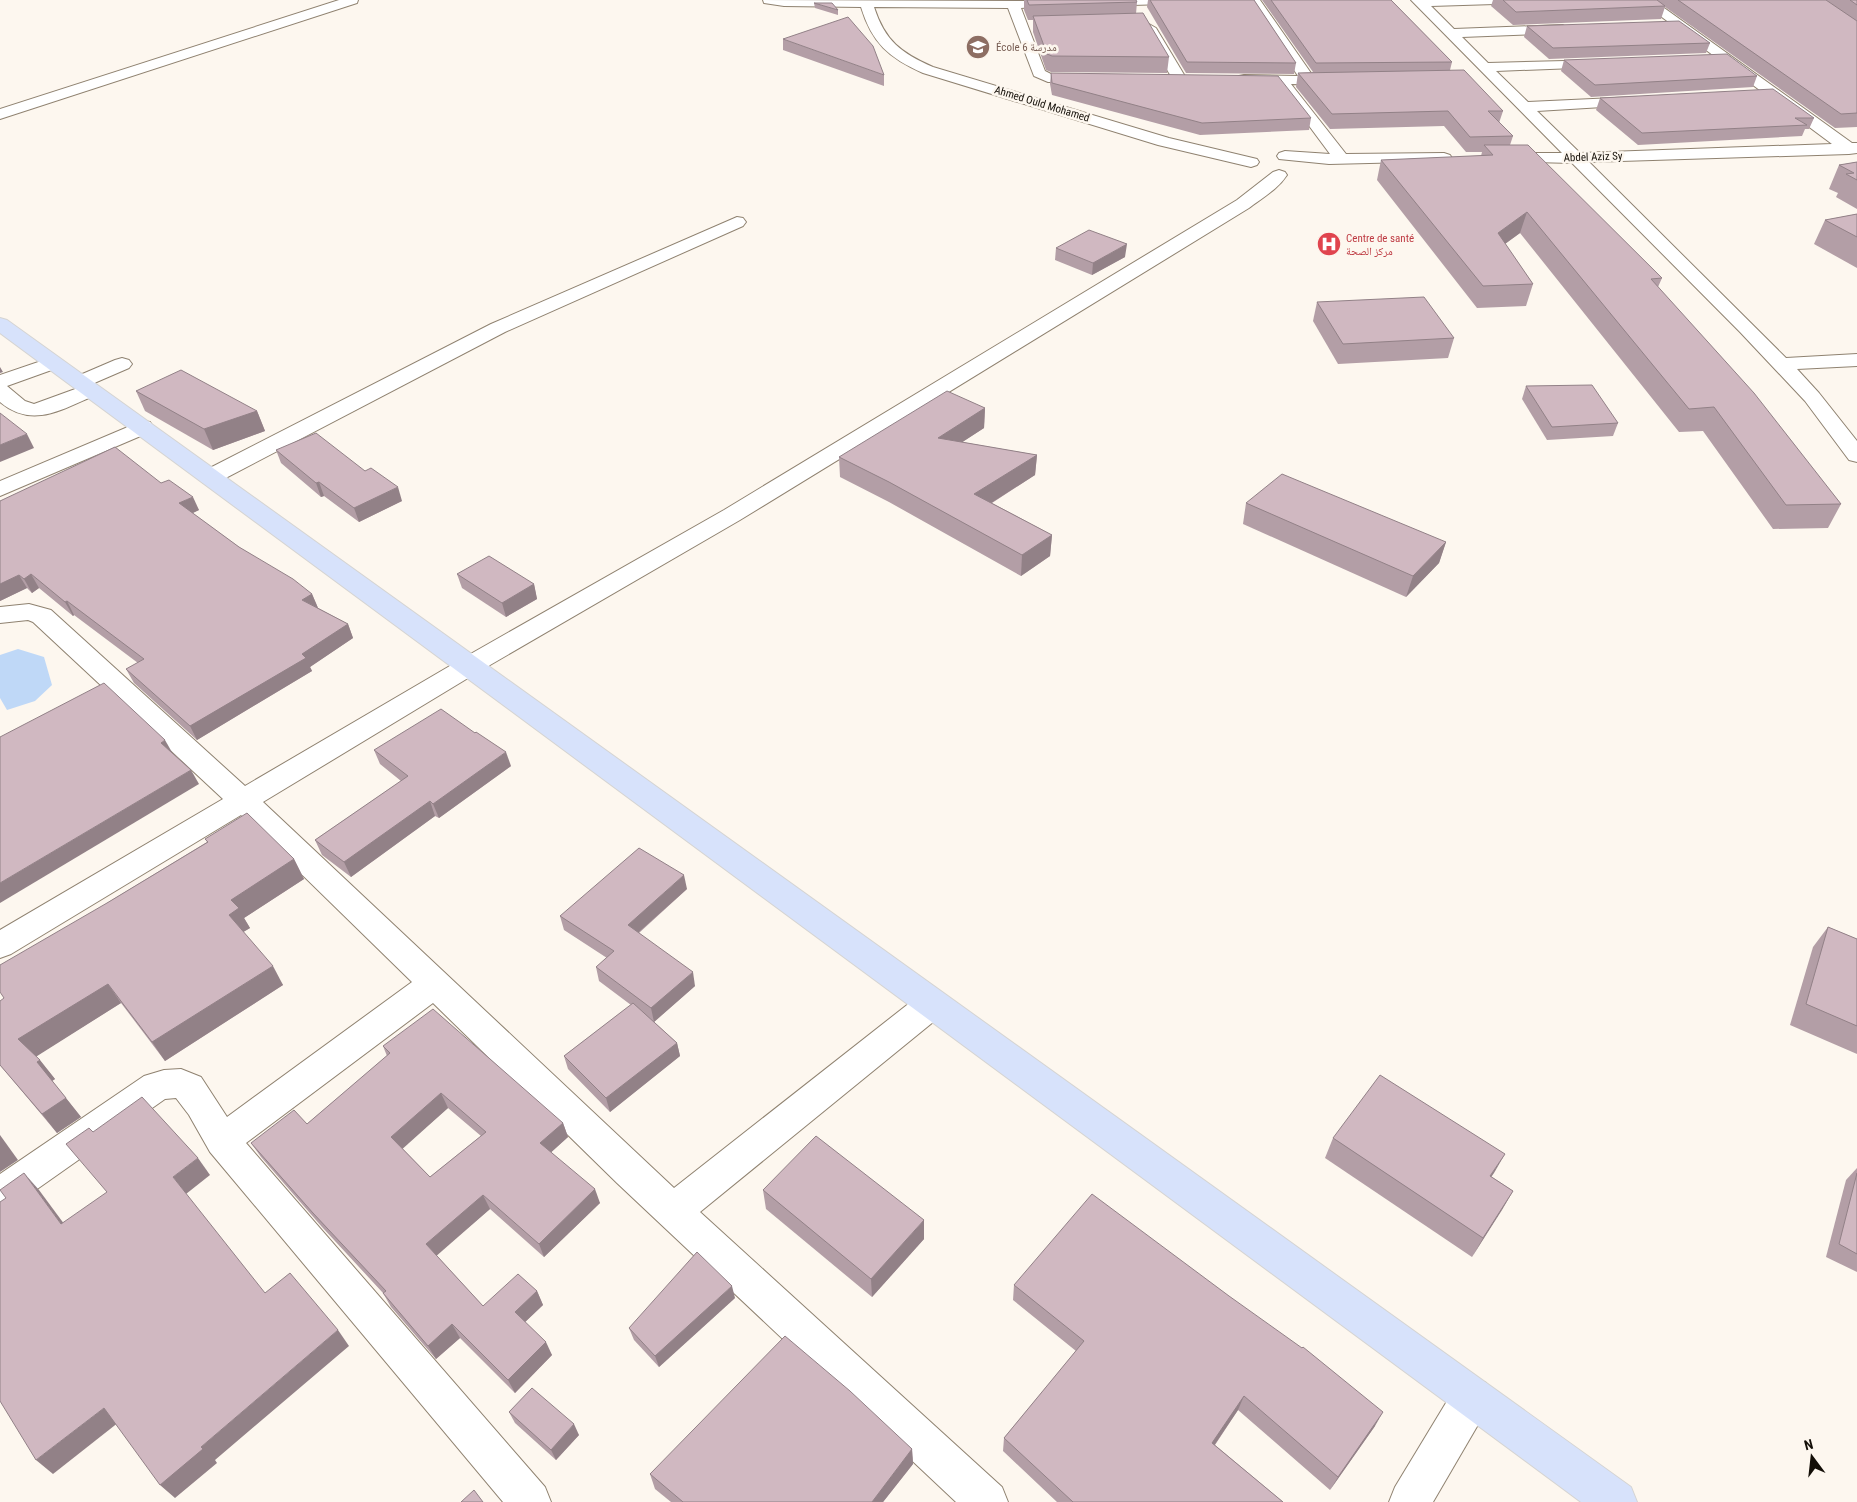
<svg xmlns="http://www.w3.org/2000/svg" width="1857" height="1502" viewBox="0 0 1857 1502" font-family="'Roboto Condensed','Noto Naskh Arabic',sans-serif">
<style>
.water{fill:#bfd8f7}
.lines{fill:none;stroke-linecap:round;stroke-linejoin:round}
.minor-casing{stroke:#8f8270;stroke-width:2}
.major-casing{stroke:#d5d4d2;stroke-width:2}
.minor{fill:#fff;fill-rule:evenodd}
.major{fill:#d7e2fb;fill-rule:evenodd}
.wall{fill:#b39ea6;fill-rule:evenodd}
.shaded-wall{fill:#928187}
.building{fill:#d0b8c1;stroke:#928187;fill-rule:evenodd}
.labels{text-anchor:middle;dominant-baseline:central;stroke-width:5;stroke-linejoin:round;paint-order:stroke}
.far-education-label{font-size:11px;fill:#785e54;stroke:#fdf7ef;text-anchor:start}
.far-street-label{font-size:11px;fill:#130e07;stroke:#fdf7ef}
.far-health-label{font-size:11px;fill:#be3a42;stroke:#fdf7ef;text-anchor:start}
</style>
<rect width="100%" height="100%" fill="#fdf7ef"/>
<!-- water -->
<polygon class="water" points="18,649 44,657 52,685 35,701 7,710 0,698 0,655"/>
<g class="lines">
<!-- minor casing -->
<g class="minor-casing">
<g id="minor">
<polygon points="339,0 358,0 357,3 0,119 0,109"/>
<path d="M 763,0 L 1034,1 L 1036,4 L 1034,7 L 1021,8 L 1045,71 L 1051,74 L 1088,75 L 1093,76 L 1095,79 L 1093,82 L 1048,82 L 1034,76 L 1008,8 L 874,7 C 885,41 901,53 933,67 L 1169,138 L 1257,159 L 1259,162 L 1257,165 L 1251,167 L 1158,145 L 923,73 C 889,58 872,43 861,7 L 784,6 L 764,3 Z"/>
<polygon points="1095,0 1171,0 1165,4 1100,6 1095,5 1094,2"/>
<polygon points="1248,0 1260,0 1313,76 1340,78 1342,81 1340,84 1335,85 1291,84 1346,154 1444,153 1450,155 1452,158 1450,161 1329,164 1279,159 1277,156 1279,153 1285,151 1330,154 1281,88 1285,84 1244,83 1239,82 1237,79 1239,76 1244,75 1298,76"/>
<polygon points="1411,0 1501,0 1495,4 1431,6 1454,29 1563,25 1570,29 1563,33 1462,37 1488,63 1606,60 1608,63 1606,66 1601,67 1496,71 1528,102 1636,97 1641,98 1643,101 1641,104 1636,105 1537,111 1580,153 1832,144 1639,0 1653,0 1852,143 1857,143 1857,153 1849,154 1589,162 1786,358 1857,354 1857,366 1797,369 1819,393 1857,441 1857,462 1849,460 1805,401 1740,332 1572,163 1498,161 1496,158 1498,155 1504,153 1562,153"/>
<polygon points="1149,24 1156,28 1186,78 1184,81 1174,81 1172,78 1142,28"/>
<path d="M 1279,170 L 1285,172 L 1287,175 C 1278,189 1262,198 1249,208 L 740,520 L 478,672 L 263,802 L 674,1188 L 921,994 L 932,991 L 943,994 L 948,1004 L 943,1014 L 700,1212 L 1002,1487 L 1008,1502 L 956,1502 L 617,1183 L 433,1003 L 246,1143 L 545,1487 L 551,1502 L 503,1502 L 210,1152 L 189,1115 L 176,1098 L 165,1099 L 13,1206 L 0,1211 L 0,1174 L 144,1076 L 164,1070 L 181,1069 L 201,1077 L 227,1117 L 412,982 L 241,815 L 11,954 L 0,958 L 0,930 L 223,799 L 33,622 L 28,620 L 0,623 L 0,607 L 29,604 L 51,610 L 245,786 L 460,660 L 724,510 L 1237,200 L 1273,172 Z"/>
<polygon points="737,217 743,218 746,222 743,226 505,332 218,482 210,484 202,482 199,477 202,472 491,324"/>
<path d="M 53,357 L 60,359 L 63,363 L 60,367 L 7,386 L 25,401 L 34,404 L 78,388 L 73,386 L 70,382 L 73,378 L 115,360 L 122,358 L 129,360 L 132,364 L 129,368 L 92,384 L 98,386 L 101,390 L 98,394 C 64,408 33,430 0,402 L 0,375 Z"/>
<polygon points="142,421 150,422 153,427 150,432 0,496 0,481"/>
<polygon points="1472,1377 1486,1383 1492,1397 1486,1411 1433,1502 1389,1502 1395,1487 1458,1383"/>
</g>
</g>
<!-- major casing -->
<g class="major-casing">
<polygon id="major" points="0,318 7,320 1631,1487 1637,1502 1581,1502 0,333"/>
</g>
<!-- minor -->
<use href="#minor" class="minor"/>
<!-- major -->
<use href="#major" class="major"/>
</g>
<!-- wall -->
<g class="wall">
<polygon points="1024,0 1136,0 1137,2 1136,14 1169,57 1167,73 1051,72 1046,70 1033,32 1033,20 1028,20 1024,10"/>
<polygon points="1148,0 1254,0 1296,63 1294,74 1186,73 1147,7"/>
<polygon points="1262,0 1391,0 1452,62 1450,70 1503,111 1499,123 1513,136 1510,145 1662,278 1658,287 1841,504 1828,528 1773,529 1703,431 1679,432 1520,233 1505,244 1533,284 1526,306 1477,308 1377,180 1381,160 1481,156 1482,152 1466,152 1444,126 1330,129 1296,87 1298,73 1313,72"/>
<polygon points="1493,0 1857,0 1857,127 1835,128 1665,7 1661,19 1513,25 1491,6"/>
<polygon points="814,3 838,10 838,15 815,8"/>
<polygon points="1527,26 1710,43 1706,53 1549,59 1524,37"/>
<polygon points="783,39 884,75 884,86 783,50"/>
<polygon points="1564,60 1757,76 1753,87 1591,97 1561,71"/>
<polygon points="1051,73 1311,118 1309,130 1200,135 1052,95 1050,84"/>
<polygon points="1600,98 1814,118 1809,129 1805,129 1802,136 1638,145 1596,110"/>
<polygon points="1857,162 1857,209 1836,197 1838,193 1829,189 1839,165"/>
<polygon points="1857,214 1857,268 1814,244 1825,220"/>
<polygon points="1056,248 1125,257 1092,275 1055,260"/>
<polygon points="1317,302 1454,338 1448,358 1338,364 1313,321"/>
<polygon points="1526,386 1618,423 1613,436 1547,440 1522,399"/>
<polygon points="136,391 257,411 265,431 213,450 145,411"/>
<polygon points="985,408 984,428 962,442 1037,455 1035,475 992,503 1052,535 1050,556 1021,576 889,502 840,477 839,457"/>
<polygon points="276,450 402,501 359,522 324,496 321,497 281,463"/>
<polygon points="161,483 199,510 192,513 239,547 312,594 318,608 348,624 353,638 310,667 312,671 197,740 134,683 126,669 138,663 74,615 73,616 39,588 32,593 27,588 0,601 0,501"/>
<polygon points="1246,503 1446,542 1439,563 1406,597 1243,524"/>
<polygon points="457,574 534,584 537,599 506,617 462,588"/>
<polygon points="374,750 511,766 439,818 435,816 351,877 322,855 315,840 401,781 380,764"/>
<polygon points="205,839 294,859 304,879 244,918 250,928 243,932 283,985 165,1061 121,1003 36,1056 55,1079 52,1081 81,1117 57,1133 0,1065 4,998 107,903 207,842"/>
<polygon points="687,889 639,933 695,986 654,1022 677,1043 680,1056 610,1112 568,1069 564,1056 631,1005 599,981 596,967 607,958 564,930 560,916"/>
<polygon points="1828,927 1857,939 1857,1054 1790,1025 1813,947"/>
<path d="M 383,1046 L 563,1123 L 568,1137 L 551,1152 L 600,1203 L 544,1257 L 490,1209 L 436,1255 L 483,1306 L 537,1291 L 543,1305 L 525,1322 L 552,1355 L 515,1393 L 460,1338 L 436,1359 L 391,1307 L 383,1293 L 322,1227 L 261,1157 L 251,1143 L 307,1124 L 387,1056 ZM 448,1108 L 481,1136 L 430,1177 L 402,1148 Z"/>
<polygon points="1333,1138 1492,1177 1513,1191 1472,1257 1325,1158"/>
<polygon points="1857,1168 1857,1272 1826,1257 1846,1180"/>
<polygon points="763,1190 924,1239 872,1297 766,1209"/>
<polygon points="1014,1285 1375,1426 1330,1490 1238,1410 1215,1445 1283,1502 1057,1502 1003,1451 1004,1438 1076,1351 1013,1300"/>
<polygon points="735,1298 659,1367 634,1340 629,1328"/>
<polygon points="509,1412 579,1435 556,1460 515,1423"/>
<polygon points="912,1449 913,1464 883,1502 671,1502 655,1489 650,1474"/>
</g>
<!-- shaded-wall -->
<g class="shaded-wall">
<polygon points="1527,212 1520,233 1491,254 1498,233"/>
<polygon points="1127,244 1125,257 1092,275 1093,263"/>
<polygon points="0,367 3,372 0,373"/>
<polygon points="985,408 984,428 938,458 938,438"/>
<polygon points="257,411 265,431 213,450 204,429"/>
<polygon points="27,434 34,448 0,462 0,445"/>
<polygon points="1037,455 1035,475 974,514 974,494"/>
<polygon points="319,482 324,496 321,497 316,483"/>
<polygon points="398,487 402,501 359,522 354,508"/>
<polygon points="193,497 199,510 185,517 179,503"/>
<polygon points="1052,535 1050,556 1021,576 1022,555"/>
<polygon points="1446,542 1439,563 1406,597 1413,576"/>
<polygon points="31,574 39,588 32,593 24,579"/>
<polygon points="19,575 27,588 0,601 0,584"/>
<polygon points="534,584 537,599 506,617 502,603"/>
<polygon points="312,594 318,608 302,600"/>
<polygon points="67,601 74,615 73,616 65,602"/>
<polygon points="348,624 353,638 310,667 312,671 197,740 190,726"/>
<polygon points="165,740 173,754 161,743"/>
<polygon points="506,752 511,766 439,818 433,804"/>
<polygon points="191,770 199,784 0,903 0,883"/>
<polygon points="430,801 435,816 351,877 344,862"/>
<polygon points="294,859 304,879 244,918 250,928 240,934 229,915 231,900"/>
<polygon points="684,875 687,889 631,939 628,925"/>
<polygon points="273,966 283,985 165,1061 152,1042"/>
<polygon points="693,972 695,986 654,1022 651,1008"/>
<polygon points="108,984 121,1003 34,1058 18,1039"/>
<polygon points="677,1043 680,1056 610,1112 606,1098"/>
<polygon points="40,1060 55,1079 52,1081 37,1062"/>
<polygon points="441,1093 448,1108 399,1152 391,1137"/>
<polygon points="66,1098 81,1117 57,1133 42,1114"/>
<polygon points="563,1123 568,1137 546,1157 540,1143"/>
<polygon points="0,1135 18,1160 0,1172"/>
<polygon points="1505,1154 1494,1173 1479,1195 1490,1176"/>
<polygon points="198,1158 210,1175 186,1194 173,1177"/>
<polygon points="24,1173 39,1190 76,1240 61,1224"/>
<polygon points="595,1189 600,1203 544,1257 539,1244"/>
<polygon points="1513,1191 1502,1210 1472,1257 1483,1238"/>
<polygon points="483,1195 490,1209 434,1258 426,1244"/>
<polygon points="924,1220 924,1239 872,1297 871,1279"/>
<polygon points="732,1286 735,1298 659,1367 655,1356"/>
<polygon points="537,1291 543,1305 522,1325 515,1312"/>
<polygon points="452,1324 460,1338 436,1359 428,1346"/>
<polygon points="338,1330 349,1346 215,1460 217,1463 175,1498 160,1485 201,1447"/>
<polygon points="546,1342 552,1355 515,1393 508,1380"/>
<polygon points="1244,1396 1238,1410 1207,1456 1212,1443"/>
<polygon points="104,1408 119,1422 53,1474 36,1460"/>
<polygon points="1383,1412 1375,1426 1330,1490 1338,1477"/>
<polygon points="574,1424 579,1435 556,1460 551,1450"/>
<polygon points="912,1449 913,1464 883,1502 872,1502"/>
</g>
<!-- building -->
<g class="building">
<polygon points="1027,0 1136,0 1137,2 1029,5"/>
<polygon points="1150,0 1254,0 1296,63 1187,62"/>
<polygon points="1271,0 1391,0 1452,62 1316,63"/>
<polygon points="1503,0 1657,0 1665,6 1516,12"/>
<polygon points="1678,0 1826,0 1857,21 1857,113 1841,114"/>
<polygon points="1850,0 1857,0 1857,5"/>
<polygon points="814,3 832,3 838,10"/>
<polygon points="1143,13 1169,57 1052,56 1047,54 1033,16"/>
<polygon points="848,17 873,46 884,75 783,39"/>
<polygon points="1679,21 1710,43 1553,48 1527,26"/>
<polygon points="1727,54 1757,76 1595,85 1564,60"/>
<polygon points="1464,70 1503,111 1488,111 1513,136 1470,137 1448,111 1332,114 1298,73"/>
<polygon points="1051,73 1278,76 1311,118 1202,123 1052,83"/>
<polygon points="1773,89 1814,118 1795,118 1807,125 1642,133 1600,98"/>
<polygon points="1484,145 1528,145 1662,278 1651,279 1754,393 1841,504 1786,505 1714,407 1689,409 1527,212 1498,233 1533,284 1483,286 1381,160 1493,155"/>
<polygon points="1857,162 1857,180 1846,174 1854,173 1839,165"/>
<polygon points="1857,214 1857,237 1825,220"/>
<polygon points="1089,230 1127,244 1093,263 1056,248"/>
<polygon points="1424,297 1454,338 1343,344 1317,302"/>
<polygon points="181,370 257,411 204,429 136,391"/>
<polygon points="1592,385 1618,423 1552,427 1526,386"/>
<polygon points="947,391 985,408 938,438 1037,455 974,494 1052,535 1022,555 889,482 839,457"/>
<polygon points="0,413 27,434 0,445"/>
<polygon points="316,433 365,471 371,468 398,487 354,508 319,482 316,483 276,450"/>
<polygon points="115,447 161,483 169,480 193,497 179,503 239,547 293,579 312,594 302,600 348,624 302,654 306,658 190,726 126,669 144,659 67,601 65,602 31,574 24,579 19,575 0,584 0,501"/>
<polygon points="1282,474 1446,542 1413,576 1246,503"/>
<polygon points="489,556 534,584 502,603 457,574"/>
<polygon points="104,683 165,740 161,743 191,770 0,883 0,737"/>
<polygon points="441,709 475,733 476,732 506,752 433,804 430,801 344,862 315,840 408,776 374,750"/>
<polygon points="247,813 294,859 231,900 239,908 229,915 273,966 152,1042 108,984 18,1039 40,1060 37,1062 66,1098 42,1114 0,1065 0,1001 4,998 0,992 0,965 107,903 208,842 205,839"/>
<polygon points="639,848 684,875 628,925 693,972 651,1008 596,967 614,951 560,916"/>
<polygon points="1828,927 1857,939 1857,1026 1806,1004"/>
<polygon points="633,1003 677,1043 606,1098 564,1056"/>
<path d="M 433,1009 L 563,1123 L 540,1143 L 595,1189 L 539,1244 L 483,1195 L 426,1244 L 483,1306 L 518,1274 L 537,1291 L 515,1312 L 546,1342 L 508,1380 L 452,1324 L 428,1346 L 383,1293 L 386,1291 L 313,1213 L 251,1143 L 294,1110 L 307,1124 L 390,1053 L 383,1046 ZM 441,1093 L 486,1132 L 430,1177 L 391,1137 Z"/>
<polygon points="1380,1075 1505,1154 1490,1176 1513,1191 1483,1238 1333,1138"/>
<polygon points="142,1097 198,1158 173,1177 265,1293 290,1273 338,1330 201,1447 203,1449 160,1485 104,1408 36,1460 0,1401 0,1202 6,1198 0,1190 24,1173 61,1224 107,1192 66,1144 89,1128 93,1132"/>
<polygon points="816,1136 924,1220 871,1279 763,1190"/>
<polygon points="1857,1173 1857,1254 1839,1244"/>
<polygon points="1092,1194 1229,1296 1302,1348 1303,1347 1383,1412 1338,1477 1244,1396 1212,1443 1283,1502 1073,1502 1004,1438 1084,1341 1014,1285"/>
<polygon points="697,1252 732,1286 655,1356 629,1328"/>
<polygon points="785,1336 850,1391 912,1449 872,1502 683,1502 650,1474"/>
<polygon points="532,1388 574,1424 551,1450 509,1412"/>
<polygon points="474,1490 483,1502 461,1502"/>
</g>
<!-- icons -->
<defs>
<g id="school-disc" transform="scale(1.25)"><circle r="9.5" fill="#8d6e63" stroke="#fdf7ef"/><path d="M0-5L7-2L0 1L-7-2ZM-4 1L0 2.5L4 1V4Q0 6-4 4Z" fill="#fff"/></g>
<g id="hospital-disc" transform="scale(1.25)"><circle r="9.5" fill="#e0444e" stroke="#fdf7ef"/><path d="M-5-5h3v3.5h4V-5h3V5h-3V1.5h-4V5h-3Z" fill="#fff"/></g>
</defs>
<g fill-rule="evenodd">
<use href="#school-disc" x="978" y="47"/>
<use href="#hospital-disc" x="1329" y="244"/>
</g>
<g class="labels">
<!-- far-education labels -->
<g class="far-education-label">
<text x="996" y="47">École 6 مدرسة</text>
</g>
<!-- far-street labels -->
<g class="far-street-label">
<text transform="translate(1042 104) rotate(17)">Ahmed Ould Mohamed</text>
<text transform="translate(1593 157) rotate(-2)">Abdel Aziz Sy</text>
</g>
<!-- far-health labels -->
<g class="far-health-label">
<text x="1346" y="238">Centre de santé<tspan x="1346" dy="13">مركز الصحة</tspan></text>
</g>
</g>
<!-- north arrow -->
<g transform="translate(1812 1457) rotate(345)" stroke="#fdf7ef" stroke-width="4" paint-order="stroke">
<path d="M0-4L9 19L0 12L-9 19Z" fill="#130e07"/>
<text y="-8" font-size="14" font-weight="bold" text-anchor="middle" fill="#130e07">N</text>
</g>
</svg>
